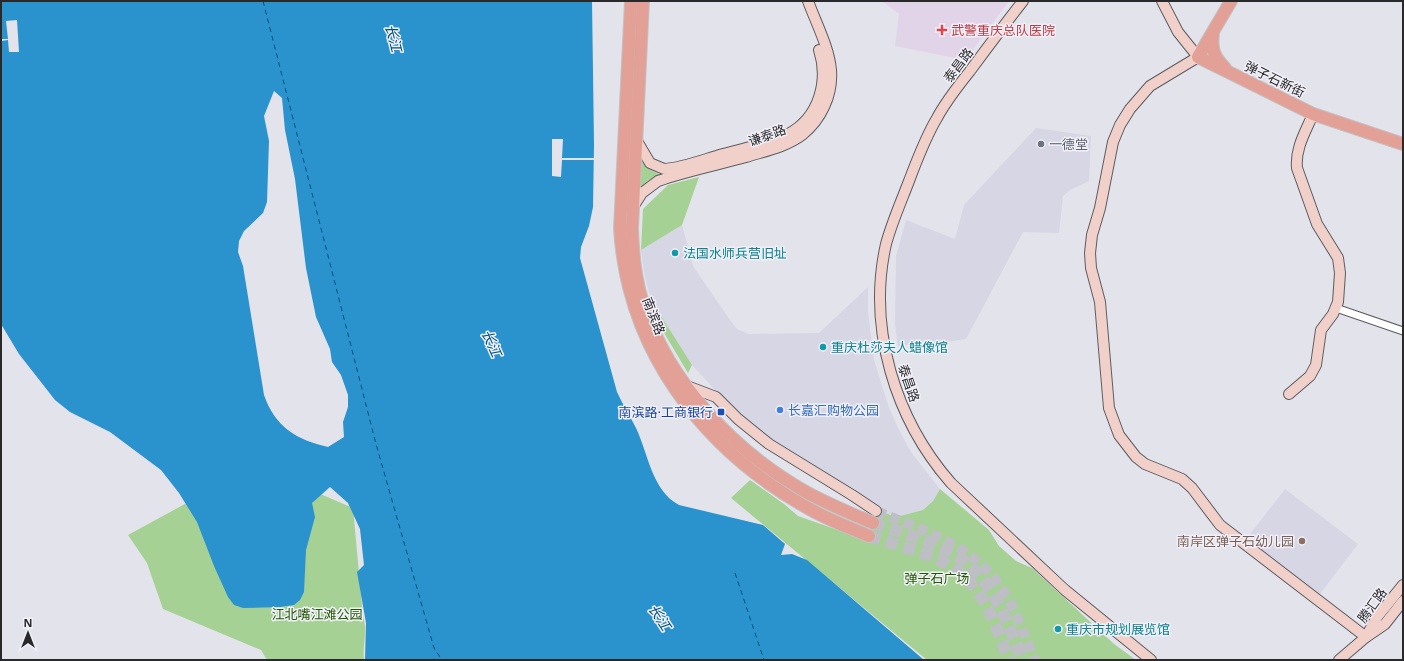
<svg xmlns="http://www.w3.org/2000/svg" width="1404" height="661" viewBox="0 0 1404 661" font-family="'Noto Sans','Noto Sans SC',sans-serif">
<style>
.built{fill:#d7d6e5}
.medical{fill:#e2d4e8}
.green{fill:#a5d194}
.water{fill:#2a92cd;fill-rule:evenodd}
.pier{fill:#e3e3eb}
.lines{fill:none;stroke-linecap:round;stroke-linejoin:round}
.ferry{stroke:#00527a;stroke-width:1;stroke-dasharray:5 4;stroke-linecap:butt}
.secondary-tunnel{stroke:#bebec5;stroke-width:10;stroke-dasharray:10 5;stroke-linecap:butt}
.primary-tunnel{stroke:#bebec5;stroke-width:12;stroke-dasharray:12 6;stroke-linecap:butt}
.street-casing{stroke:#5c5c62;stroke-width:9}
.secondary-casing{stroke:#5c5c62;stroke-width:12}
.primary-casing{stroke:#c3c3c4;stroke-width:14}
.street{stroke:#fff;stroke-width:7}
.secondary{stroke:#f1d0ca;stroke-width:10}
.primary{stroke:#e2a096;stroke-width:12}
.health-dot{fill:#e0444e;stroke:#f1f0f8;stroke-width:1.5}
.worship-dot{fill:#6b7280;stroke:#f1f0f8;stroke-width:1.5}
.culture-dot{fill:#0f9aa8;stroke:#f1f0f8;stroke-width:1.5}
.shop-dot{fill:#3f7fe0;stroke:#f1f0f8;stroke-width:1.5}
.transit-dot{fill:#1a4fb4;stroke:#f1f0f8;stroke-width:1.5}
.education-dot{fill:#8d6e63;stroke:#f1f0f8;stroke-width:1.5}
.labels{text-anchor:middle;dominant-baseline:central;stroke-width:3;stroke-linejoin:round;paint-order:stroke}
.health-label{font-size:13px;fill:#be3a42;stroke:#f1f0f8;text-anchor:start}
.street-label{font-size:13px;fill:#29292c;stroke:#f1f0f8}
.worship-label{font-size:13px;fill:#5b616d;stroke:#f1f0f8;text-anchor:start}
.culture-label{font-size:13px;fill:#0d838f;stroke:#f1f0f8;text-anchor:start}
.shop-label{font-size:13px;fill:#366cbe;stroke:#f1f0f8;text-anchor:start}
.transit-label{font-size:13px;fill:#164399;stroke:#f1f0f8;text-anchor:end}
.education-label{font-size:13px;fill:#785e54;stroke:#f1f0f8;text-anchor:end}
.park-label{font-size:13px;fill:#215700;stroke:#f1f0f8}
.water-label{font-size:14px;font-style:italic;fill:#00527a;stroke:#f1f0f8}
</style>
<rect width="100%" height="100%" fill="#e3e3eb"/>
<!-- built -->
<g class="built">
<polygon points="1036,128 1091,136 1089,181 1070,190 1063,196 1059,233 1023,232 966,339 947,342 925,341 898,347 895,324 896,256 906,220 955,239 964,205"/>
<polygon points="682,225 693,266 730,320 737,329 749,334 819,333 868,287 868,313 874,360 888,405 899,430 911,452 940,489 933,501 923,510 896,517 877,510 780,447 738,415 692,365 656,308 654,309 645,278 641,250"/>
<polygon points="1285,489 1358,544 1320,594 1247,538"/>
</g>
<!-- medical -->
<polygon class="medical" points="882,1 1009,1 965,60 895,46 899,14"/>
<!-- green -->
<g class="green">
<polygon points="641,161 649,169 661,175 649,180 640,188"/>
<polygon points="699,177 682,225 641,250 643,209 668,185"/>
<polygon points="656,308 692,365 688,373 651,311"/>
<polygon points="750,480 784,504 798,516 869,541 877,510 896,517 923,510 933,501 940,489 989,530 999,546 1016,561 1032,568 1114,644 1136,660 927,660 731,498"/>
<path d="M 311,490 L 353,508 L 363,617 C 368,631 362,646 364,660 L 267,660 L 261,650 L 163,609 L 147,563 L 128,535 L 194,499 Z"/>
</g>
<!-- water -->
<path class="water" d="M 1,1 L 592,1 L 594,145 L 593,207 L 589,226 L 581,247 L 580,258 L 617,392 C 623,405 630,416 636,428 C 648,453 652,491 679,505 L 763,525 L 785,544 L 781,555 L 792,554 L 807,560 L 924,660 L 365,660 L 366,623 L 357,572 L 364,565 L 360,529 L 348,503 L 330,487 L 312,503 L 315,517 L 306,550 L 304,592 L 300,600 L 294,605 L 280,607 L 243,608 L 234,605 L 228,597 L 214,566 L 197,522 L 179,493 L 161,470 L 110,432 L 70,412 L 55,400 L 19,354 L 1,324 ZM 274,91 L 282,98 L 285,130 L 295,179 L 306,268 L 316,317 L 330,349 L 332,362 L 341,375 L 348,395 L 348,407 L 343,422 L 344,437 L 328,447 C 297,440 275,427 264,395 L 243,266 L 238,252 L 239,241 L 244,231 L 263,213 L 267,202 L 269,141 L 264,116 Z"/>
<!-- pier -->
<g class="pier">
<polygon points="17,20 19,52 9,52 8,40 1,41 1,39 8,39 6,21"/>
<polygon points="552,139 563,139 562,158 594,158 594,160 562,160 561,177 552,176"/>
</g>
<g class="lines">
<!-- ferry -->
<g class="ferry">
<polyline points="263,1 376,444 434,648 442,660"/>
<polyline points="735,573 764,660"/>
</g>
<!-- secondary-tunnel -->
<path class="secondary-tunnel" d="M 876,511 C 932,534 984,548 1012,606 C 1021,624 1027,642 1035,660"/>
<!-- primary-tunnel -->
<g class="primary-tunnel">
<path d="M 873,523 C 901,533 934,541 960,558 C 994,580 1008,625 1023,660"/>
<path d="M 869,536 C 896,545 931,553 955,569 C 985,589 996,628 1009,660"/>
</g>
<!-- street casing -->
<g class="street-casing">
<polyline id="street" points="1336,308 1403,331"/>
</g>
<!-- secondary casing -->
<g class="secondary-casing">
<g id="secondary">
<path d="M 1023,1 C 1005,24 987,48 970,71 C 958,86 946,101 937,118 C 925,138 917,160 909,181 C 901,202 892,222 886,244 C 867,328 895,419 951,483 L 1065,590 L 1151,660"/>
<polyline points="1162,1 1178,32 1198,57 1150,86 1130,109 1120,125 1113,142 1100,208 1092,235 1090,253 1091,268 1100,302 1109,408 1119,435 1136,457 1145,464 1182,479 1192,488 1220,525 1366,637"/>
<path d="M 637,141 L 650,163 L 664,169 C 683,168 705,159 723,154 C 745,148 768,144 788,134 C 819,118 829,81 819,50"/>
<path d="M 633,207 L 642,193 L 658,181 C 686,171 717,165 746,157 C 765,151 786,147 802,135 C 821,120 833,95 831,70 C 829,47 816,23 808,1"/>
<polyline points="687,386 716,397 738,419 769,444 852,495 876,511"/>
<path d="M 1289,394 L 1310,376 L 1316,365 L 1321,330 L 1333,314 L 1338,302 L 1340,273 L 1338,258 L 1317,224 L 1297,168 C 1295,148 1306,131 1313,114"/>
<polyline points="1367,635 1377,617 1403,585"/>
<polyline points="1339,660 1366,637 1385,624 1403,601"/>
</g>
</g>
<!-- primary casing -->
<g class="primary-casing">
<g id="primary">
<path d="M 631,1 L 620,228 C 627,350 702,448 806,507 C 826,519 848,527 869,536"/>
<path d="M 643,1 L 632,228 C 633,254 635,280 644,306 C 670,384 735,452 806,492 C 828,504 850,513 873,523"/>
<polyline points="1231,1 1198,57 1313,114 1403,144"/>
<path d="M 1213,33 C 1211,49 1214,57 1225,68"/>
</g>
</g>
<!-- street -->
<use href="#street" class="street"/>
<!-- secondary -->
<use href="#secondary" class="secondary"/>
<!-- primary -->
<use href="#primary" class="primary"/>
</g>
<!-- markers -->
<path class="health-dot" d="M940 24h4v4h4v4h-4v4h-4v-4h-4v-4h4z"/>
<circle class="worship-dot" cx="1041" cy="144" r="4"/>
<g class="culture-dot">
<circle cx="675" cy="253" r="4"/>
<circle cx="823" cy="347" r="4"/>
<circle cx="1058" cy="629" r="4"/>
</g>
<circle class="shop-dot" cx="780" cy="410" r="4"/>
<rect class="transit-dot" x="717" y="408" width="8" height="8" rx="2"/>
<circle class="education-dot" cx="1302" cy="541" r="4"/>
<g class="labels">
<!-- health labels -->
<g class="health-label">
<text x="951" y="30">武警重庆总队医院</text>
</g>
<!-- street labels -->
<g class="street-label">
<text transform="translate(958 65) rotate(-53)">泰昌路</text>
<text transform="translate(1275 79) rotate(26)">弹子石新街</text>
<text transform="translate(767 135) rotate(-20)">谦泰路</text>
<text transform="translate(654 316) rotate(69)">南滨路</text>
<text transform="translate(909 383) rotate(71)">泰昌路</text>
<text transform="translate(1372 605) rotate(-54)">腾汇路</text>
</g>
<!-- worship labels -->
<g class="worship-label">
<text x="1049" y="144">一德堂</text>
</g>
<!-- culture labels -->
<g class="culture-label">
<text x="683" y="253">法国水师兵营旧址</text>
<text x="831" y="347">重庆杜莎夫人蜡像馆</text>
<text x="1066" y="629">重庆市规划展览馆</text>
</g>
<!-- shop labels -->
<g class="shop-label">
<text x="788" y="410">长嘉汇购物公园</text>
</g>
<!-- transit labels -->
<g class="transit-label">
<text x="713" y="412">南滨路·工商银行</text>
</g>
<!-- education labels -->
<g class="education-label">
<text x="1294" y="541">南岸区弹子石幼儿园</text>
</g>
<!-- park labels -->
<g class="park-label">
<text x="937" y="578">弹子石广场</text>
<text x="317" y="614">江北嘴江滩公园</text>
</g>
<!-- water labels -->
<g class="water-label">
<text transform="translate(394 38) rotate(76)">长江</text>
<text transform="translate(492 343) rotate(66)">长江</text>
<text transform="translate(660 617) rotate(57)">长江</text>
</g>
</g>
<!-- border -->
<rect width="1404" height="661" fill="none" stroke="#29292c" stroke-width="4"/>
<!-- north arrow -->
<g transform="translate(28 633)" stroke="#f1f0f8" stroke-width="3" paint-order="stroke">
<path d="M0-3L7 15L0 10L-7 15Z" fill="#29292c"/>
<text y="-6" font-size="11" font-weight="bold" text-anchor="middle" fill="#29292c">N</text>
</g>
</svg>
